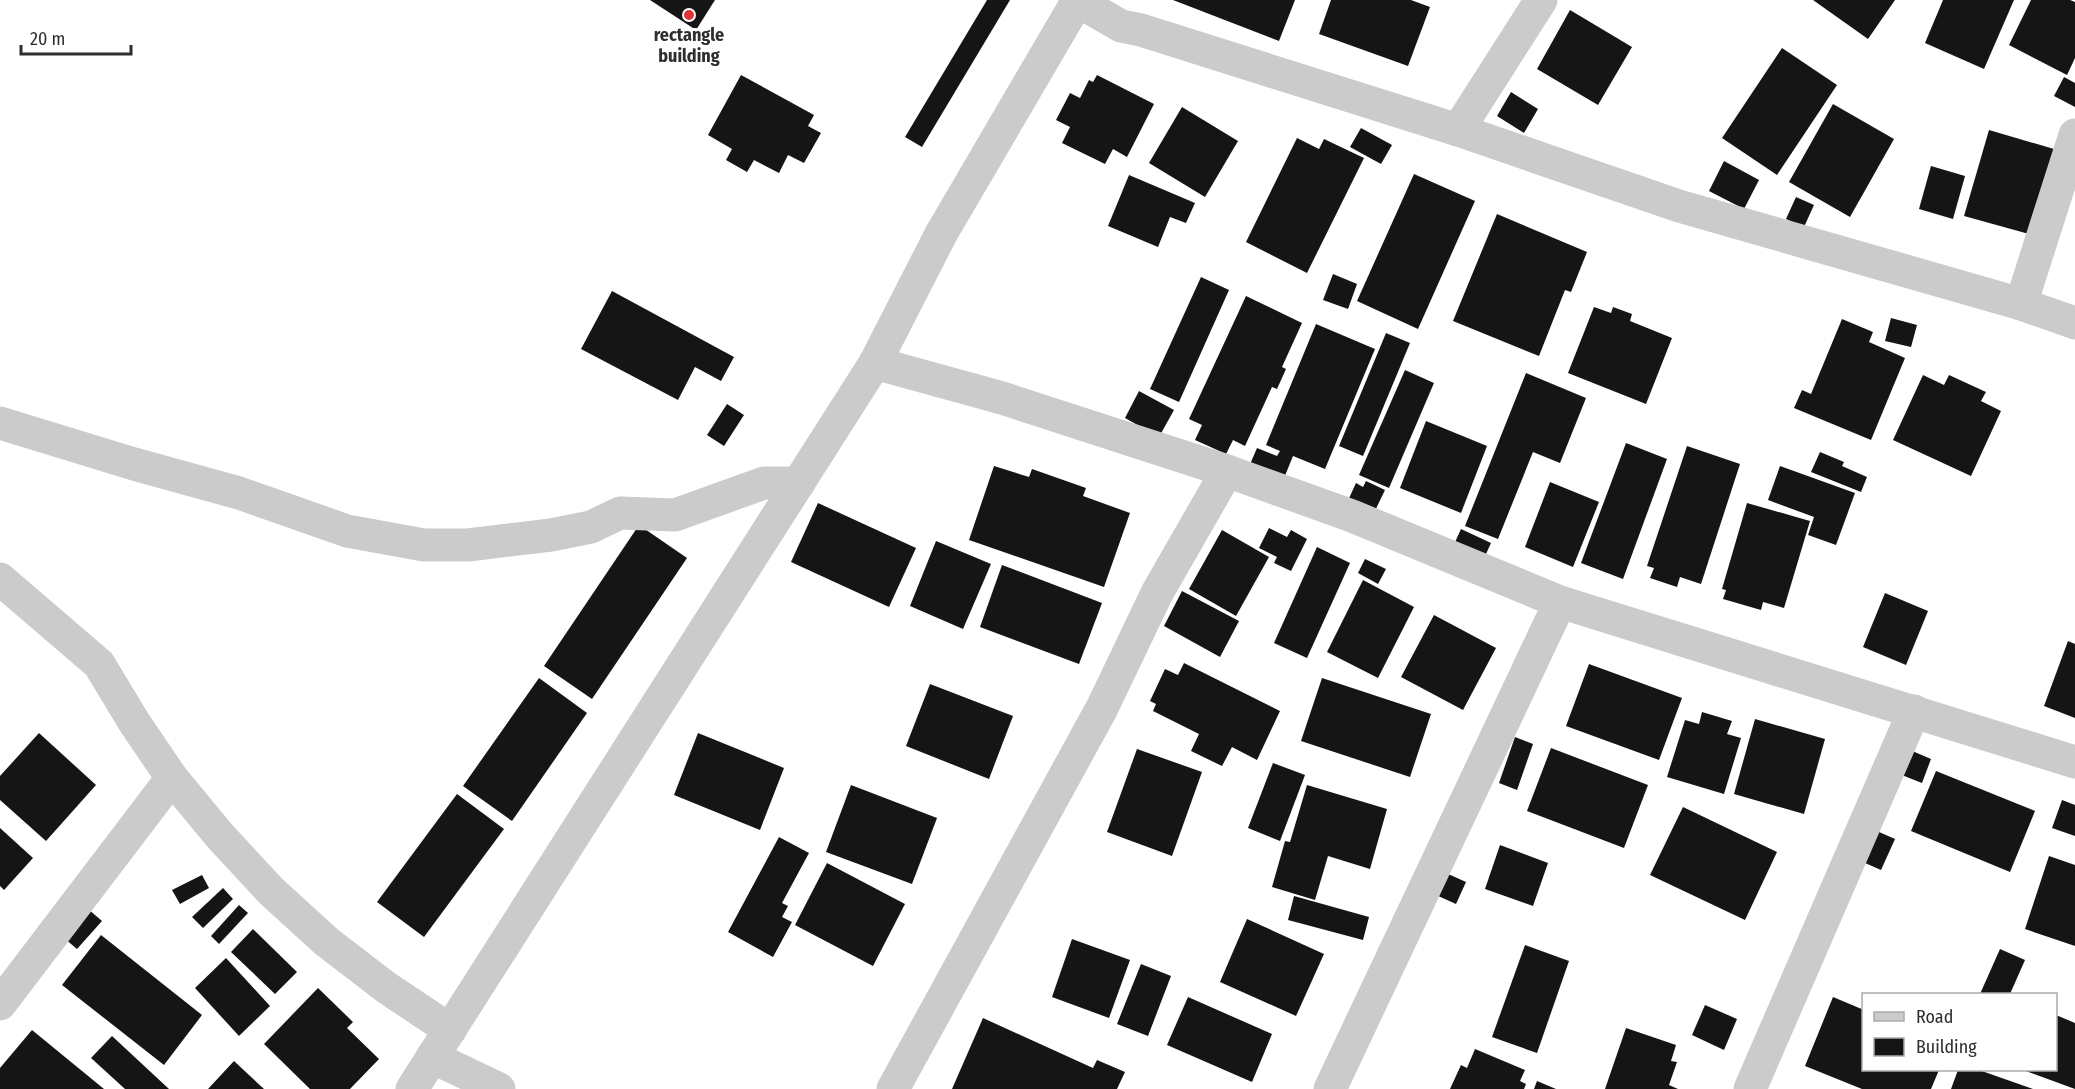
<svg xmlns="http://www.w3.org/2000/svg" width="2075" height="1089" viewBox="0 0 2075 1089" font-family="'Fira Sans Condensed',sans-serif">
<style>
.building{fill:#151515}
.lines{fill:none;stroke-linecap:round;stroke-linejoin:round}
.street{stroke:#cbcbcb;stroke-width:33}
.poi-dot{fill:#e23335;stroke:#fff;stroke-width:2}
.labels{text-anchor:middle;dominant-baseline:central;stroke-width:6;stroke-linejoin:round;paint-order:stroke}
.poi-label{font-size:18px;font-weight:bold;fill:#2e2e2e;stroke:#fff}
</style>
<rect width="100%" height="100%" fill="#fff"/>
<!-- building -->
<g class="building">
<polygon points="650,0 715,0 696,30"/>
<polygon points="987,0 1010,0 922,147 905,137"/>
<polygon points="1173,0 1295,0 1279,41"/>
<polygon points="1331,0 1411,0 1430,7 1408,66 1319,34"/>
<polygon points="1813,0 1895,0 1868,39"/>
<polygon points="1943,0 2014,0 1984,69 1925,43"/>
<polygon points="2031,0 2070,0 2075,2 2075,58 2067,75 2009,45"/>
<polygon points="1570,10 1632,47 1598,105 1537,69"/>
<polygon points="1782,48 1837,85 1777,175 1722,138"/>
<polygon points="741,75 814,115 808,126 821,133 804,163 788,155 779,173 754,160 747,172 726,160 732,149 708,135"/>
<polygon points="1097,75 1154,104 1127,157 1113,149 1105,164 1062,143 1070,127 1056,120 1070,93 1080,98 1089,80 1093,82"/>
<polygon points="2064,77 2075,83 2075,107 2054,96"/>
<polygon points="1511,92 1538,109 1524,133 1497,116"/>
<polygon points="1833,104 1894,139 1850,217 1789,182"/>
<polygon points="1182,107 1238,141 1205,197 1149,163"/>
<polygon points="1361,128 1392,145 1381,164 1350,147"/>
<polygon points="1989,130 2054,149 2029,234 1964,216"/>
<polygon points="1297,138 1319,149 1324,139 1364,158 1307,273 1246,242"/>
<polygon points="1724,161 1759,180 1744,209 1709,191"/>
<polygon points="1931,166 1965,176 1953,219 1919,209"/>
<polygon points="1414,174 1475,201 1418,329 1357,301"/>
<polygon points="1129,175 1195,203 1186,223 1170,217 1158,247 1108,226"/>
<polygon points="1796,197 1814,205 1804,227 1786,219"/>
<polygon points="1497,214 1587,252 1571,292 1565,290 1539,356 1453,321"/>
<polygon points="1333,274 1357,284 1348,309 1323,300"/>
<polygon points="1201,277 1229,290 1179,402 1150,389"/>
<polygon points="612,291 734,357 721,381 695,367 678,400 581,349"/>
<polygon points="1246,296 1302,323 1282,367 1286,369 1277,389 1272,387 1245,446 1233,440 1226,454 1195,440 1202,425 1189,419"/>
<polygon points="1594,307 1611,313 1613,307 1632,314 1630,321 1672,338 1646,404 1568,373"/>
<polygon points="1891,318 1917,325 1911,347 1885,341"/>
<polygon points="1842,319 1873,332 1869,342 1905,358 1871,440 1794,408 1802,390 1811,394"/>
<polygon points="1316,324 1375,349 1325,469 1293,456 1282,483 1248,469 1257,448 1277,456 1280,451 1266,445"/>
<polygon points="1386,333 1410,343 1363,456 1339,446"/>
<polygon points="1405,370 1434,383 1389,488 1359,475"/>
<polygon points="1526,373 1586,398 1560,463 1533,452 1498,539 1465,526"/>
<polygon points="1923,375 1944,385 1949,375 1986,392 1981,401 2001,411 1971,476 1893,440"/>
<polygon points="1139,391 1174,410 1159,437 1125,418"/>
<polygon points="727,404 744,415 724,446 707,435"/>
<polygon points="1426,421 1487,446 1461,513 1400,488"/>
<polygon points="1626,443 1667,459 1623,579 1581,563"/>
<polygon points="1687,446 1740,464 1701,584 1680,577 1677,587 1650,578 1654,568 1647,566"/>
<polygon points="1820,452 1844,462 1842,466 1867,477 1861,492 1811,472"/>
<polygon points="994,466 1029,477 1032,469 1086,488 1083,496 1130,513 1104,587 969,540"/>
<polygon points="1780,466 1855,493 1836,545 1808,535 1814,517 1768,500"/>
<polygon points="1366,481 1385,490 1371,519 1345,507 1356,483 1363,487"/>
<polygon points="1550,482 1599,502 1573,567 1525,547"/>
<polygon points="818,503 916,548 889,607 791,562"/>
<polygon points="1747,503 1810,521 1784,608 1763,602 1761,610 1723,599 1726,590 1722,589"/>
<polygon points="639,525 687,558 592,699 544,666"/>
<polygon points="1269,528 1287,537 1291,530 1307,539 1291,571 1274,563 1277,557 1259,548"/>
<polygon points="1461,529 1491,543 1481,565 1451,551"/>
<polygon points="1222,530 1269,557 1236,616 1189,589"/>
<polygon points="936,541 991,564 963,629 910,606"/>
<polygon points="1317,547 1350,563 1307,658 1274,643"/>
<polygon points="1365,559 1386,569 1378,584 1358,573"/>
<polygon points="1002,565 1102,603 1079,664 980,627"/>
<polygon points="1363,580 1414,607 1378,678 1327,652"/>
<polygon points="1182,591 1239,621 1220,657 1164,626"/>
<polygon points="1885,593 1928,611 1906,665 1863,647"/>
<polygon points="1434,615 1496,648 1463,710 1401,677"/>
<polygon points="2068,641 2075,644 2075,718 2044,706"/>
<polygon points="1184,663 1280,711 1257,760 1232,747 1222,766 1191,751 1199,734 1153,711 1156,704 1150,701 1165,669 1178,675"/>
<polygon points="1589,664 1682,698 1659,760 1566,726"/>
<polygon points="539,678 587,713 512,821 463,786"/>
<polygon points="1322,678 1431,714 1410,777 1301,741"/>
<polygon points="930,684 1013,716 989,779 906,746"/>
<polygon points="1702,712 1732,721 1727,734 1741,738 1724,794 1667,777 1685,720 1699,724"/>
<polygon points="1755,719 1825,739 1804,814 1734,794"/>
<polygon points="39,733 96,785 46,841 0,800 0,776"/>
<polygon points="698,733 784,768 760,830 674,795"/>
<polygon points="1515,737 1533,744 1517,790 1499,783"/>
<polygon points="1903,747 1931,759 1922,783 1894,772"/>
<polygon points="1551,748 1648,785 1624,848 1527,811"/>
<polygon points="1137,749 1202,772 1172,856 1107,832"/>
<polygon points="1273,763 1305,775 1280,841 1248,828"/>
<polygon points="1936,771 2035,811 2010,872 1911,831"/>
<polygon points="851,785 937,818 912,884 826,852"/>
<polygon points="1307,785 1387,809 1370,869 1328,856 1315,900 1272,887 1285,841 1290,842"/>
<polygon points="457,794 504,829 424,937 377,902"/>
<polygon points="2062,800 2075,805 2075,836 2052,828"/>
<polygon points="1683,807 1777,852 1745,920 1650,875"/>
<polygon points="0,828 33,858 4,890 0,886"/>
<polygon points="1870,828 1895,839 1881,870 1856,859"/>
<polygon points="779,837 809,853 782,903 788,906 782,917 792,922 773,957 728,932"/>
<polygon points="1500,845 1548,863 1533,906 1485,889"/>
<polygon points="2049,856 2075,865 2075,946 2025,929"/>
<polygon points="827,863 905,904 873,966 795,925"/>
<polygon points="1446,873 1466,882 1456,904 1436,895"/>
<polygon points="202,875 209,888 180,904 172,890"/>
<polygon points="223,888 233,899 203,928 192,917"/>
<polygon points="1294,896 1369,917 1363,940 1288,920"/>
<polygon points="239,905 248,913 219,944 211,936"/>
<polygon points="88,909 102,921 77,949 64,938"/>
<polygon points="1247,919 1324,954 1296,1016 1220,982"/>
<polygon points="253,929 297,972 275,994 231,952"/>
<polygon points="101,935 202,1015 164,1065 62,985"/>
<polygon points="1072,939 1130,960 1109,1018 1052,997"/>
<polygon points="1525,945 1569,961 1537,1053 1492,1037"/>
<polygon points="2000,949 2025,960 2010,994 1980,994"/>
<polygon points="226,958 270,1006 239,1036 195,988"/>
<polygon points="1141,964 1171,976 1148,1036 1117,1024"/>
<polygon points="318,988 353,1022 347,1028 379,1059 350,1089 310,1089 264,1044"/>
<polygon points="1188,997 1272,1034 1252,1082 1167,1045"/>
<polygon points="1833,997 1864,1010 1864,1070 1939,1070 1931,1089 1862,1089 1805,1066"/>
<polygon points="1705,1005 1737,1019 1724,1050 1692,1035"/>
<polygon points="2056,1015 2075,1023 2075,1089 2023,1070 2056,1070"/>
<polygon points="983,1018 1093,1068 1097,1060 1125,1072 1117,1089 952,1089"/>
<polygon points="1626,1028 1676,1045 1671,1061 1677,1062 1669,1085 1678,1089 1605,1089"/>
<polygon points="32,1030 104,1089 0,1089 0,1068"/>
<polygon points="112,1036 169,1089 125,1089 91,1058"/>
<polygon points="1475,1049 1525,1070 1520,1081 1526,1084 1524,1089 1450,1089 1461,1065 1467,1068"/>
<polygon points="234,1061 264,1089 208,1089"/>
<polygon points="1958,1070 1979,1070 2033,1089 1951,1089"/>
<polygon points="1537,1081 1556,1089 1534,1089"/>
</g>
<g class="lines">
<!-- street -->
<g class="street">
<polyline points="1076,0 1121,26 1141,30 1458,130 1679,206 2021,304 2075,323"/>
<polyline points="1458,130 1541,0"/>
<polyline points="2021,304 2075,135"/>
<polyline points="875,363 1002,398 1227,471 1352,516 1560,602 2075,762"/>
<polyline points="0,423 134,464 239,493 347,531 424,545 468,545 551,535 591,527 620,513 675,515 764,483 799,483"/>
<polyline points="0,579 99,664 134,722 172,778 220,836 271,891 327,942 387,988 450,1030"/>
<polyline points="0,1004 172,778"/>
<polyline points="432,1057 499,1089"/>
<polyline points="412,1089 875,363 941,234 1078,0"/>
<polyline points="893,1089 1102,708 1157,593 1227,471"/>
<polyline points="1330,1089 1560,602"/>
<polyline points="1750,1089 1914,711"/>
</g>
</g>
<!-- markers -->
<circle class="poi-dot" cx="689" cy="15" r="6"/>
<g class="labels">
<!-- poi labels -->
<g class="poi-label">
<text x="689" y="35">rectangle<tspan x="689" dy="21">building</tspan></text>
</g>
</g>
<!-- legend -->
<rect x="1862" y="993" width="195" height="78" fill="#ffffff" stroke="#ababab" stroke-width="1.5"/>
<rect x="1874" y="1012" width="30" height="9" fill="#cbcbcb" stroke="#ababab" stroke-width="1.5"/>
<text x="1916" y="1023" font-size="18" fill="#2e2e2e">Road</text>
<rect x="1874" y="1038" width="30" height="18" fill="#151515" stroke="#ababab" stroke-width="1.5"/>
<text x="1916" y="1053" font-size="18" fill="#2e2e2e">Building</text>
<!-- scale -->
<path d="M21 45v9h110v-9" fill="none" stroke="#2e2e2e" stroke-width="3"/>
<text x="30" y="45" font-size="18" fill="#2e2e2e" stroke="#ffffff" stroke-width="4.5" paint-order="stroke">20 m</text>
</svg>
